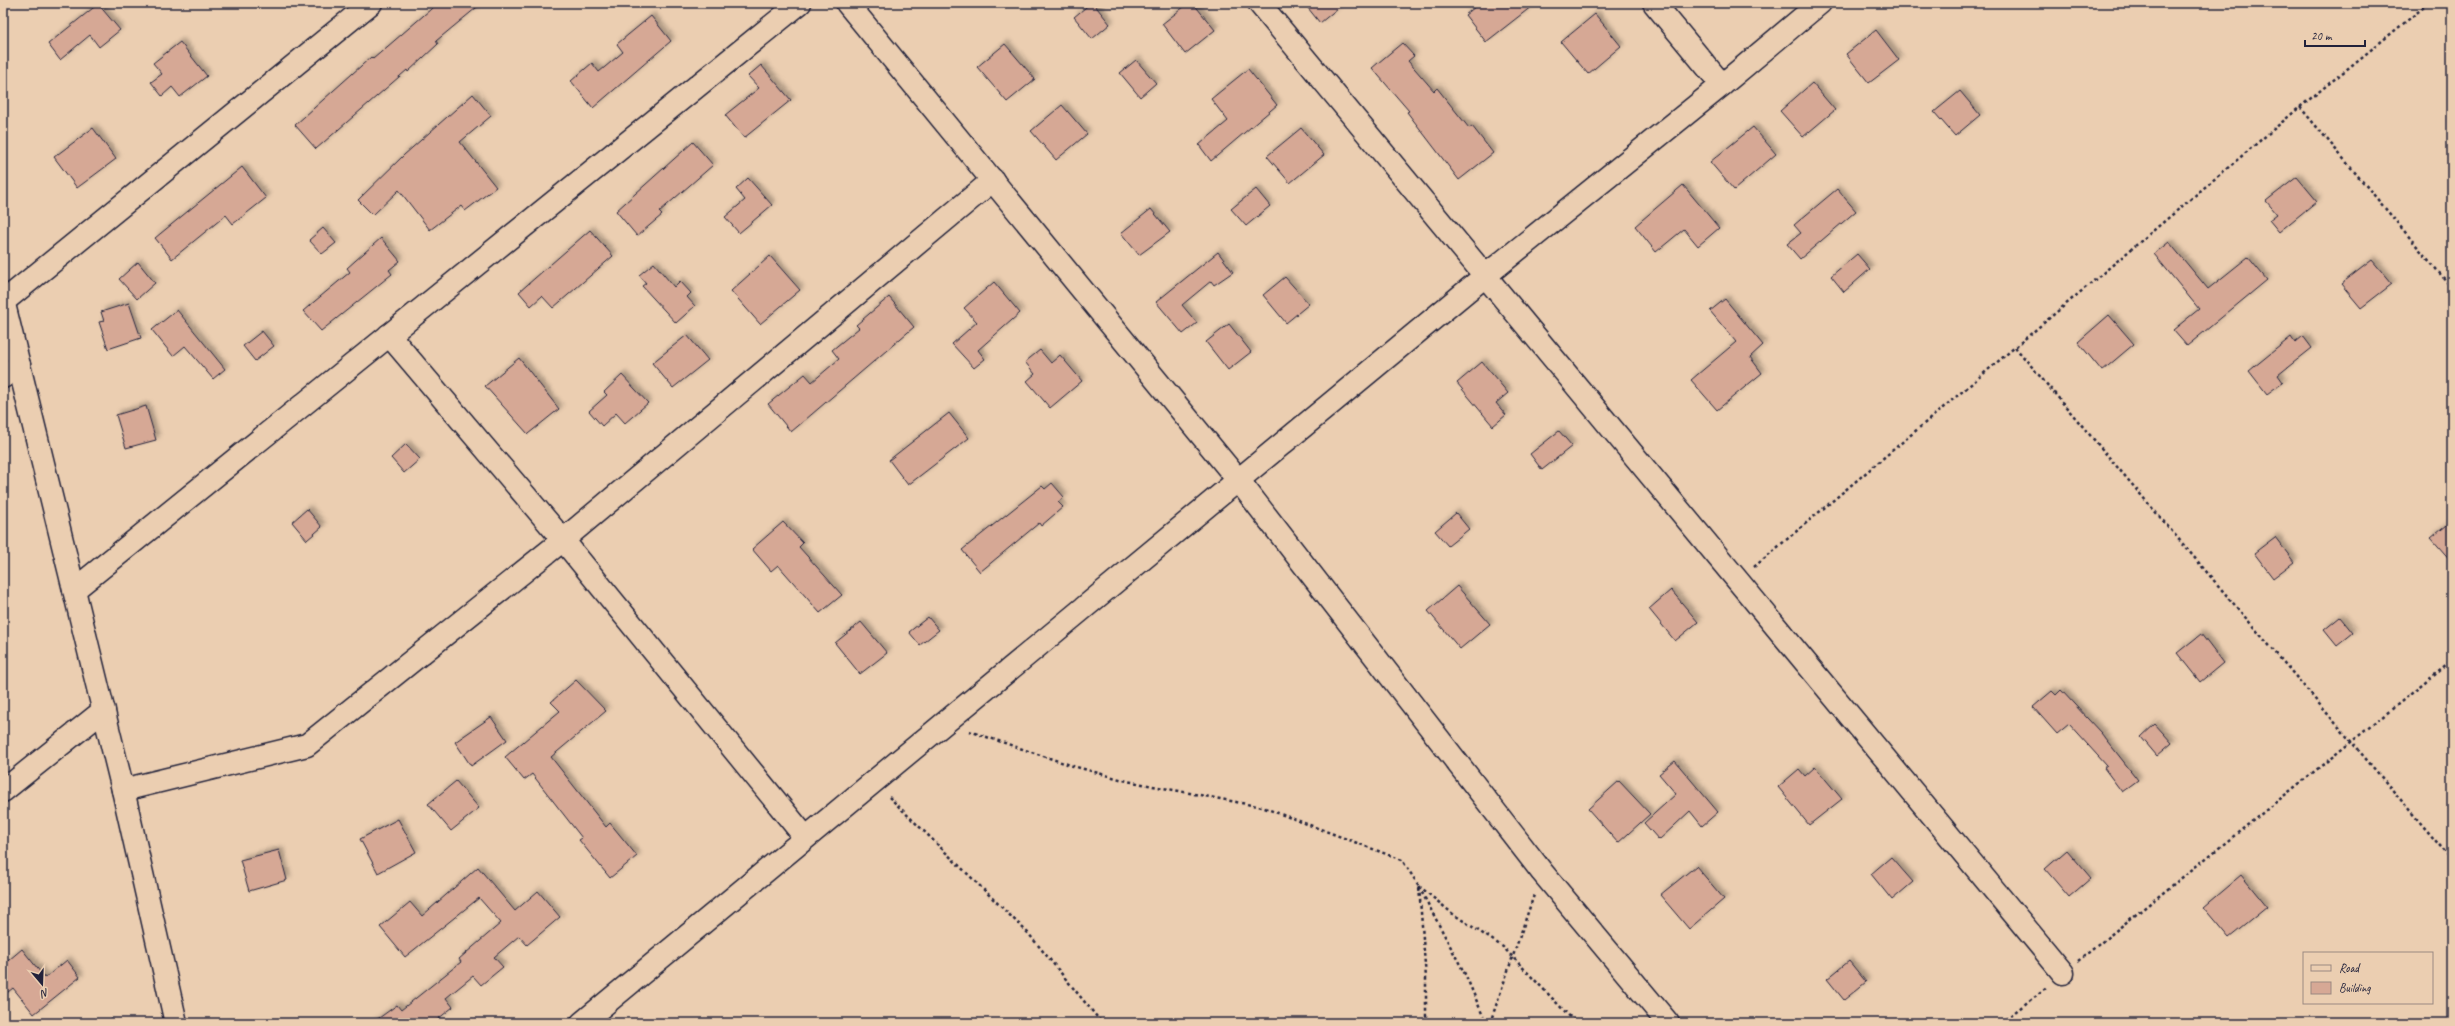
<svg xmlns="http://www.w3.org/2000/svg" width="2455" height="1026" viewBox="0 0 2455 1026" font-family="Caveat,sans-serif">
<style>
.building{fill:#d6a895;stroke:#22223b;filter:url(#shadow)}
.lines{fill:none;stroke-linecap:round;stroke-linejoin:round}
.minor-casing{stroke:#22223b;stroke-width:25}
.path{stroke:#22223b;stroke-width:2.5;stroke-dasharray:3 3;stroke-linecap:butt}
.minor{stroke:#ebceb1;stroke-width:22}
</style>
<defs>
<filter id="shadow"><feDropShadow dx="3.5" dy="-3.5" stdDeviation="2" flood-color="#0004"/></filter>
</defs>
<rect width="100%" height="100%" fill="#ebceb1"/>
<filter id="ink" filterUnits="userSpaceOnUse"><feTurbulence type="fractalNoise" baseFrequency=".025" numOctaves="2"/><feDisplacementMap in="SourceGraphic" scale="8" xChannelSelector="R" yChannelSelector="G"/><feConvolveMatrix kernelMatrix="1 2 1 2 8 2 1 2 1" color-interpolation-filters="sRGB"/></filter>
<g filter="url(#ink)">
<!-- building -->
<g class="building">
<polygon points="438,3 482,3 436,41 438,44 408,72 407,70 316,149 295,125 371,57 373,59"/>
<polygon points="1091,3 1093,3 1110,24 1092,39 1074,17"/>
<polygon points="1189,3 1193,3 1215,30 1185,54 1162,24"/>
<polygon points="1304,3 1344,3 1320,23"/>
<polygon points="1480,3 1536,3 1486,42 1465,15"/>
<polygon points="98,4 120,30 99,47 90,35 60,60 48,44"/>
<polygon points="1595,14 1621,46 1588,74 1561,42"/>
<polygon points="651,16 671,41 593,108 571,81 592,63 599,72 623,52 617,44"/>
<polygon points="1876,30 1899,60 1869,83 1846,54"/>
<polygon points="180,42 207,76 180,97 172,87 162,96 151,82 162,74 153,63"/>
<polygon points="1402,43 1414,56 1408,61 1434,91 1437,88 1469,128 1472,126 1493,153 1459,180 1407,112 1409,111 1372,68"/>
<polygon points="1005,44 1035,79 1007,102 977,67"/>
<polygon points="1136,60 1156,83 1140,97 1120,73"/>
<polygon points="761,65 791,100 744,138 725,115 759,88 748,76"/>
<polygon points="1248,69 1277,105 1211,161 1199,145 1228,121 1211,99"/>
<polygon points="1812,83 1835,110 1803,137 1780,111"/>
<polygon points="1960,91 1980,115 1955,136 1934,112"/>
<polygon points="473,94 491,116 460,142 496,187 465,211 461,206 430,230 399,190 373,215 358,200 404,155"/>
<polygon points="1062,105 1087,134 1056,160 1031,131"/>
<polygon points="1753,127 1776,154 1734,190 1710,162"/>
<polygon points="93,128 116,159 77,188 54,157"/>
<polygon points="1301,128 1324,155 1290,183 1267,156"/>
<polygon points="693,142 713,165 659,212 662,215 637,236 616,211"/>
<polygon points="242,167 266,198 233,224 226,215 172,259 155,238"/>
<polygon points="2297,177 2317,201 2279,232 2269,220 2277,214 2266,201"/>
<polygon points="748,178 772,205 739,233 725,217 745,200 736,189"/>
<polygon points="1683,185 1719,228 1698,246 1684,229 1656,252 1635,226"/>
<polygon points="1256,189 1270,206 1246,226 1231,209"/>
<polygon points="1837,189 1856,211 1800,259 1787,244 1801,233 1794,225"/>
<polygon points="1151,209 1170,232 1139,255 1121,233"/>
<polygon points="323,228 336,243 322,254 309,240"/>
<polygon points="590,230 613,256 553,308 542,296 531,306 519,292"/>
<polygon points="381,238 400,261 389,270 392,274 321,331 303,311 350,272 347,268"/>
<polygon points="2169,242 2208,289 2248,257 2267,280 2187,346 2173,330 2199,309 2154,254"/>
<polygon points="1218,252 1233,272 1214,285 1211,281 1182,305 1197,323 1183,334 1156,302"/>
<polygon points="1857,254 1870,269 1844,292 1831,276"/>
<polygon points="770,256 800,290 760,324 731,291"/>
<polygon points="2372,260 2392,284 2361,308 2341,284"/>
<polygon points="138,262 155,283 137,299 119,279"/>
<polygon points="654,263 674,287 680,281 691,293 687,297 695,306 676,323 642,286 646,283 639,275"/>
<polygon points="1285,277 1309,304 1286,323 1263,295"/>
<polygon points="994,282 1020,313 978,350 985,359 974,368 952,344 977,322 964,308"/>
<polygon points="889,297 914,327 791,432 768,404 805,374 812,382 839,359 832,350 859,328 856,325"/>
<polygon points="1725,299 1763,345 1750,357 1762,373 1717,410 1691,380 1736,342 1710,311"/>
<polygon points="129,303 141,338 108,349 99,322 104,321 101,312"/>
<polygon points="177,310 225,369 213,379 185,346 173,356 152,330"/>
<polygon points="2109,315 2134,344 2102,371 2078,342"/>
<polygon points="1229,324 1251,352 1228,370 1206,342"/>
<polygon points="262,331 274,346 255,361 243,346"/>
<polygon points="687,335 708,360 673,388 652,363"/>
<polygon points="2303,336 2312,348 2278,375 2283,382 2267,394 2249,371 2291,337 2295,343"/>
<polygon points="1040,350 1051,363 1060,355 1082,381 1050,408 1027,381 1035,374 1025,362"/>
<polygon points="519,358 559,409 528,434 485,386"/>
<polygon points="1482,362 1508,393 1496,403 1506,415 1493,426 1457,383"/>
<polygon points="622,375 648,403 625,423 616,413 602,426 589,411 607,395 604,392"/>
<polygon points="146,406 156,440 126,448 116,415"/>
<polygon points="949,413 969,438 908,485 889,460"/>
<polygon points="1559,431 1572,446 1542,470 1530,454"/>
<polygon points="406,444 420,459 404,473 391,458"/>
<polygon points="1052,483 1064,497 1058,502 1063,507 1041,526 1039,523 980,572 962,550 1042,486 1045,489"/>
<polygon points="307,509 322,527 307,540 292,522"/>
<polygon points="1456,513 1469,529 1448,546 1435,531"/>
<polygon points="2452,521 2452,562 2431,538"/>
<polygon points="783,522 803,543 799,547 842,595 820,613 778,565 771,571 752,549"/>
<polygon points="2275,537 2294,562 2273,578 2254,553"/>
<polygon points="1457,586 1490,624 1460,649 1428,611"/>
<polygon points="1671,590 1698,622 1675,641 1649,609"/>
<polygon points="928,617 939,630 920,645 909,632"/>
<polygon points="2340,617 2353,633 2337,646 2324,630"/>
<polygon points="861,622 887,653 860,674 835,643"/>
<polygon points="2201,634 2223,663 2200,682 2177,653"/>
<polygon points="576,680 606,711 551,757 606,827 610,823 637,856 610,878 579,840 582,838 532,774 524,780 505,757 560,711 551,702"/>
<polygon points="2061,690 2101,733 2138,780 2122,792 2104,768 2107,766 2069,724 2057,734 2033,707 2052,691 2056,695"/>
<polygon points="491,717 507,740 471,766 455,742"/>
<polygon points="2155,724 2172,743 2157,756 2141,737"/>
<polygon points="1675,761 1718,812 1702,826 1690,811 1659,840 1644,823 1676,794 1659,774"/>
<polygon points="1815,767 1842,799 1809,825 1778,787 1799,769 1805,776"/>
<polygon points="456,781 479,808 451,831 428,804"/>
<polygon points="1619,781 1650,814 1618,843 1588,809"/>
<polygon points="398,819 416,852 378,873 360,839"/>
<polygon points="279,850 287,880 249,891 240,860"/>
<polygon points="2067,850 2091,878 2069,897 2045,869"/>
<polygon points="1891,857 1913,882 1892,900 1871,874"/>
<polygon points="1696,866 1724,899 1689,929 1660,895"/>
<polygon points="478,867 515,911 538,891 560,917 527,945 519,936 494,957 503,967 481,985 473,976 446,998 453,1007 433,1023 372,1023 397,1005 401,1010 461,962 459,959 501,923 479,898 405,957 380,927 410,902 422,916"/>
<polygon points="2241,875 2267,907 2229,938 2203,907"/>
<polygon points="22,949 45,978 67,960 80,977 34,1014 13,988 3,996 3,965"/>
<polygon points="1849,961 1866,982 1844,1000 1827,979"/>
</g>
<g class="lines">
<!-- minor casing -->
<g class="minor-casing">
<g id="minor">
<polyline points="847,3 1239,481 1542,872 1668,1023"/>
<polyline points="1259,3 2063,973"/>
<polyline points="1654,3 1722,85"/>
<polyline points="3,300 123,790 176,1023"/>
<polyline points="3,302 371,3"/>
<polyline points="389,335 563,540 805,837"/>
<polyline points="3,377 19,365"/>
<polyline points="74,590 800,3"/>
<polyline points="123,790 307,745 563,540 993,180"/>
<polyline points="3,791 104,710"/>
<polyline points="582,1023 1485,276 1722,85 1820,3"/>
</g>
</g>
<!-- path -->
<g class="path">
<polyline points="2300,107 2452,288"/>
<polyline points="2015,347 2452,860"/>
<polyline points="1754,567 2300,107 2429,3"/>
<polyline points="969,731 1073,766 1127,781 1262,807 1402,860 1419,886 1426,978 1426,1023"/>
<polyline points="889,797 1028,933 1102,1023"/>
<polyline points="1419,886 1453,914 1503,947 1576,1023"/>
<polyline points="1419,887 1466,976 1486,1023"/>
<polyline points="2078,961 2452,661"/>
<polyline points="1490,1023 1534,895"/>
<polyline points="2001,1023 2048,986"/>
</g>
<!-- minor -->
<use href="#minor" class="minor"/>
</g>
</g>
<!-- margin -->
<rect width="2455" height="1026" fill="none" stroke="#ebceb1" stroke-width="16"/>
<rect x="8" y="8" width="2439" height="1010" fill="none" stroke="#22223b" stroke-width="1.5" filter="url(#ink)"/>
<!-- legend -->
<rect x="2303" y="952" width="130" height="52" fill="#ebceb1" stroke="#9b8982"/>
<rect x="2311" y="965" width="20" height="6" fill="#ebceb1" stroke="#9b8982"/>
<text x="2339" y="972" font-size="12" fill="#22223b">Road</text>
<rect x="2311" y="982" width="20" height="12" fill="#d6a895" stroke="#9b8982"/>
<text x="2339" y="992" font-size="12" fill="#22223b">Building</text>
<!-- north arrow -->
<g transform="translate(42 984) rotate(161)" stroke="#ebceb1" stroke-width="3" paint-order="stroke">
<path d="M0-3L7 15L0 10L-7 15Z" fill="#22223b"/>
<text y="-6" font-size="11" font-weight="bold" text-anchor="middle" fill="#22223b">N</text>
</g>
<!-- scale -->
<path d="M2305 40v6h60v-6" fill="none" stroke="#22223b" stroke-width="2"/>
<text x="2311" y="40" font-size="12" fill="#22223b" stroke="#ebceb1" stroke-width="3" paint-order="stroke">20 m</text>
</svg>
